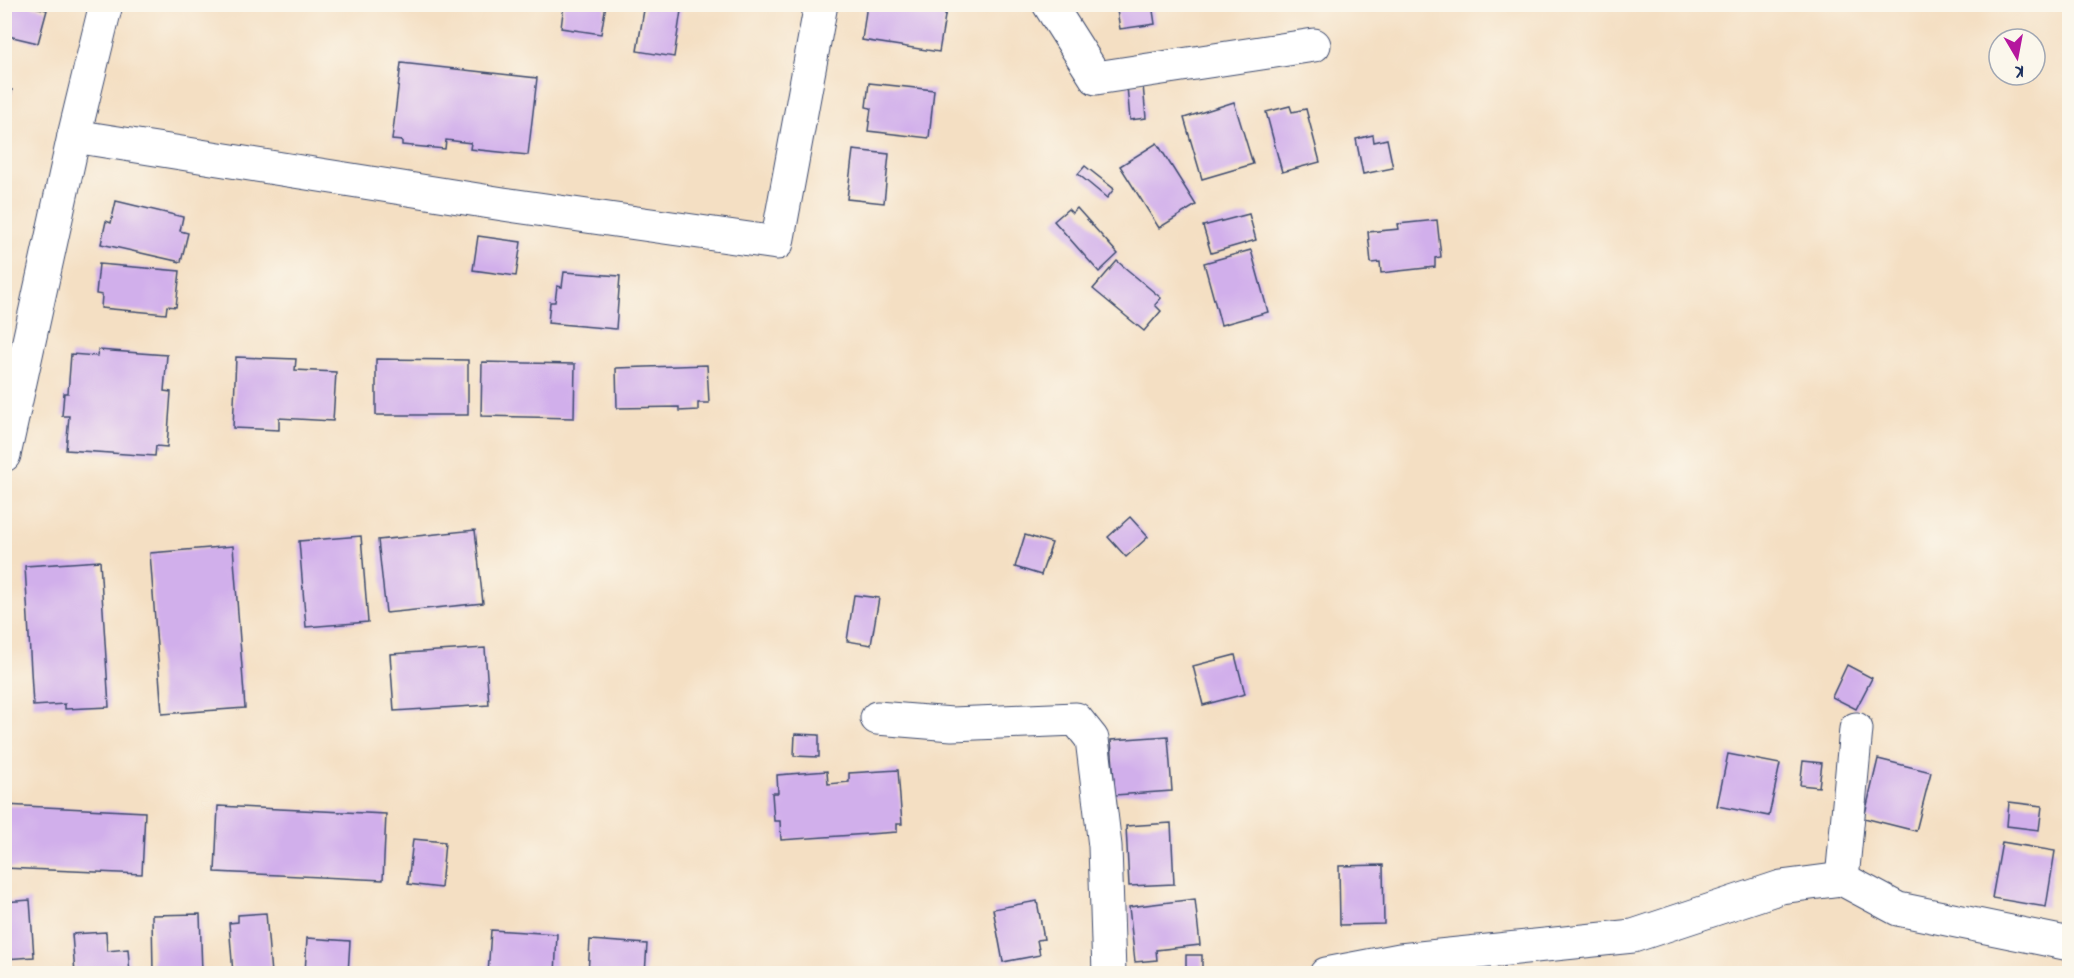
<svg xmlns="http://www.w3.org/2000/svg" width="2074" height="978" viewBox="0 0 2074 978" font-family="Kalam,sans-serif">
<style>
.building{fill:#d1afeb}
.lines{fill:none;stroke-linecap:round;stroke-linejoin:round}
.minor-casing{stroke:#3c496d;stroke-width:35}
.tertiary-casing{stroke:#3c496d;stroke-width:35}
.minor{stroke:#fff;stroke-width:33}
.tertiary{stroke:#fff;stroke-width:33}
</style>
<rect width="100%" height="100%" fill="#fbf7ec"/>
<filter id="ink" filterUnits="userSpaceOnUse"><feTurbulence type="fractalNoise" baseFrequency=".0167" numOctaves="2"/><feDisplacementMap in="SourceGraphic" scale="12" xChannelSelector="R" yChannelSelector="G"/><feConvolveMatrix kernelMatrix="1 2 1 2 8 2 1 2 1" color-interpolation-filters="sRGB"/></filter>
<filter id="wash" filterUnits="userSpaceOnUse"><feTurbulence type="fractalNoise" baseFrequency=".008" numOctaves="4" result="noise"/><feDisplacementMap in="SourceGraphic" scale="24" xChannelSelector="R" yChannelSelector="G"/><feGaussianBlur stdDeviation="1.35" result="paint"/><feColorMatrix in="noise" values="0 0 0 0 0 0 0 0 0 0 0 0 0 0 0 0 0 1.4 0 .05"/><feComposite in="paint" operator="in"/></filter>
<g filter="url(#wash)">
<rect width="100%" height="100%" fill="#f4dfc3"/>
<g id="blocks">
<!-- building -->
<g class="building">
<polygon points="4,4 23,4 47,10 38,43 4,35"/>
<polygon points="564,4 606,4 601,34 561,28"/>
<polygon points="645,4 682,4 674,57 637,51"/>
<polygon points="867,4 947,4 939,52 862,40"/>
<polygon points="1116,4 1152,4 1155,24 1120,29"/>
<polygon points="401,63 537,78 528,155 470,149 471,143 446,140 445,149 402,145 402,141 392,140"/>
<polygon points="869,83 934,90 929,138 868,131 871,108 866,107"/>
<polygon points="1143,85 1146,118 1130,120 1127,86"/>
<polygon points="4,89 12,90 6,125 4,125"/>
<polygon points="1234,102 1253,164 1202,179 1184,118"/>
<polygon points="1290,106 1292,112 1306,109 1320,162 1282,172 1266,112"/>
<polygon points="1373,135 1374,142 1387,139 1393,168 1363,174 1356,139"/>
<polygon points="1157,143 1196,205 1159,228 1120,166"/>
<polygon points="853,150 889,154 884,203 847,199"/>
<polygon points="1085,166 1114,189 1107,198 1078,174"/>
<polygon points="116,201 183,217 180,231 188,233 181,262 101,244 106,221 111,223"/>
<polygon points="1077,208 1118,254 1099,272 1054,221 1068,209 1072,213"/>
<polygon points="1249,214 1256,240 1211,253 1203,226"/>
<polygon points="1437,220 1441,257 1435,258 1435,267 1381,273 1380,262 1371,263 1368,232 1399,229 1398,224"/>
<polygon points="478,236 521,242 516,276 473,270"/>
<polygon points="1251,250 1268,312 1221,325 1204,263"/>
<polygon points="1117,261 1161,298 1155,305 1161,311 1144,331 1093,289"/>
<polygon points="99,264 180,271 176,307 167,306 166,314 101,308 102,295 96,294"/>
<polygon points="564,272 620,276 616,329 548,323 550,302 555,302 557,286 562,287"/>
<polygon points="98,350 167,355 164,391 171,392 167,447 156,446 155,456 66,450 69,416 62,416 64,393 68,393 71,354 97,356"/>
<polygon points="236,357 296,359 295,370 336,372 333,421 279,418 279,430 233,428"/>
<polygon points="376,359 468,360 468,415 376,415"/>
<polygon points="482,362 575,364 574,418 481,416"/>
<polygon points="707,365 709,403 698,403 698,410 679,411 679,407 617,408 616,368"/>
<polygon points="1130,517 1148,537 1126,557 1108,537"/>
<polygon points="475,530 483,603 386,613 378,540"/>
<polygon points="1025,535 1052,543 1041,575 1015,567"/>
<polygon points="361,536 368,622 306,627 299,541"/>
<polygon points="233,546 245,708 162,714 150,553"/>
<polygon points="100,561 109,707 65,709 65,704 33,706 25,566"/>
<polygon points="854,595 879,598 871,645 847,641"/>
<polygon points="485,648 489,705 394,711 390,654"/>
<polygon points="1235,655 1245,694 1203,705 1193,666"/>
<polygon points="1847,665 1872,678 1856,709 1832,697"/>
<polygon points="795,734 819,735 819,757 794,756"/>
<polygon points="1168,736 1172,791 1115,795 1111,740"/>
<polygon points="1728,754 1780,764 1769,816 1717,806"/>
<polygon points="1878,759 1931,772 1916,831 1864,818"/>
<polygon points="1803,761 1822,763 1819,787 1800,785"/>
<polygon points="898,770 902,824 897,824 897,832 781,840 780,821 774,821 772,793 778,793 777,775 827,771 828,784 849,782 849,773"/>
<polygon points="2009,802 2042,806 2039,830 2007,826"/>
<polygon points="4,805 145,812 142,874 4,868"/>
<polygon points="218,806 386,814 383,880 215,872"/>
<polygon points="1171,823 1174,884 1129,886 1126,826"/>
<polygon points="413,839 445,842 441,888 408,884"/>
<polygon points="2002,842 2055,851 2046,907 1992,898"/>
<polygon points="1383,865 1384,924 1340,925 1339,866"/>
<polygon points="1195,899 1200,945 1156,950 1157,960 1135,962 1129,907"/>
<polygon points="30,900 34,957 4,959 4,902"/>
<polygon points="1037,901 1044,939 1037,940 1040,955 1003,962 993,909"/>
<polygon points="266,913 271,974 233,974 229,923 238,922 238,915"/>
<polygon points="200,914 202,972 153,973 152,915"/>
<polygon points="491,930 557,934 555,974 488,974"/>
<polygon points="106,932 107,951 128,949 130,974 75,974 72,934"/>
<polygon points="307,938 350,941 348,974 305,974"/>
<polygon points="590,940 647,944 645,974 588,974"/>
<rect x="1186" y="955" width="16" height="19"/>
</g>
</g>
</g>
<g filter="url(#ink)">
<use href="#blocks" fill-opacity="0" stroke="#3c496d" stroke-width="1.5"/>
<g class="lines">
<!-- minor casing -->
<g class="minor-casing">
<g id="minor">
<polyline points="1049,4 1096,78 1314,45"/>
<polyline points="74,136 503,204 777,243 821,4"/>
<polyline points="877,718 952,724 1076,719 1092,739 1105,846 1109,974"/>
<polyline points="1842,879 1856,729"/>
<polyline points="1326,974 1400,960 1633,936 1781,887 1842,879 1898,909 2070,944"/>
</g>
</g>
<!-- tertiary casing -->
<g class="tertiary-casing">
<polyline id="tertiary" points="4,455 74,136 106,4"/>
</g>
<!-- minor -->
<use href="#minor" class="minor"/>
<!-- tertiary -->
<use href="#tertiary" class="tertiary"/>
</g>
</g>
<!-- margin -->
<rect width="2074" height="978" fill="none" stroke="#fbf7ec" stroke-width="24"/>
<!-- north arrow -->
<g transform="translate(2017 57) rotate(170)"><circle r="28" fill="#fbf7ec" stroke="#a1a7b3" stroke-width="1.5"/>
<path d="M0-4.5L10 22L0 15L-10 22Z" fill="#b5179e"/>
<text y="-9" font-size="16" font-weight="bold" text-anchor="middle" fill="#1b2f5e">K</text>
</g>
</svg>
